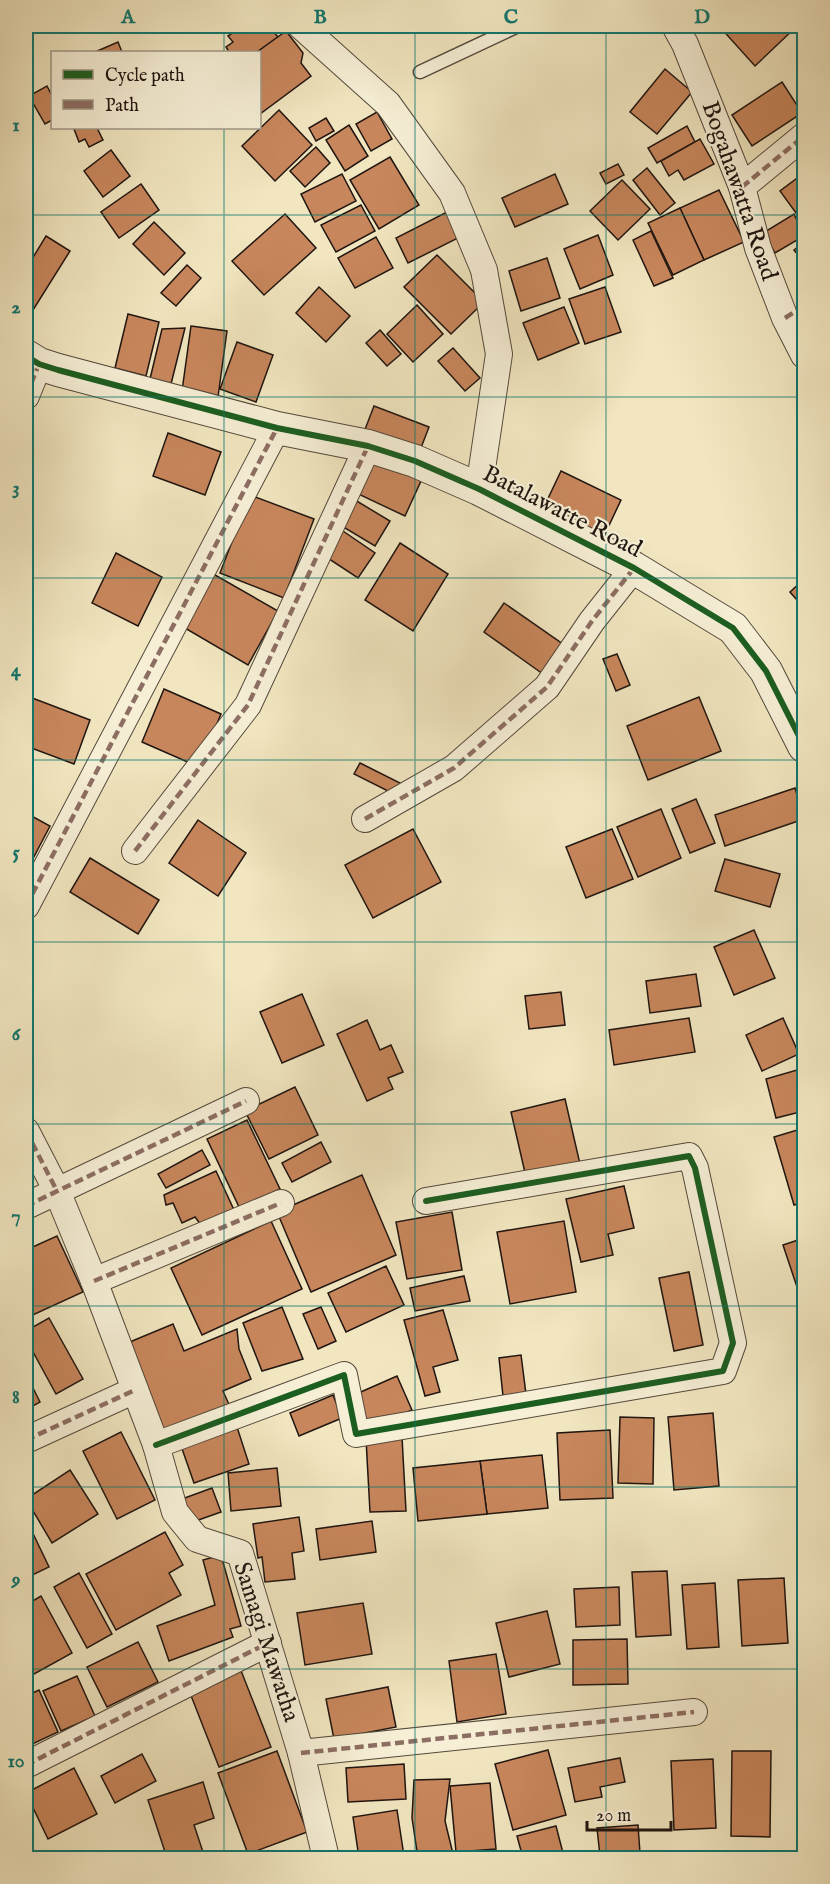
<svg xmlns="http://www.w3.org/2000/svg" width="830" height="1884" viewBox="0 0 830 1884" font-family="'IM FELL English',serif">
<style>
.building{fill:#c8865c;stroke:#1f1510;stroke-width:1.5}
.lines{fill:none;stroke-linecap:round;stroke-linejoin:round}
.service-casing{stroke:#54493c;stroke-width:15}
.minor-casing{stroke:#54493c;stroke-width:28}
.tertiary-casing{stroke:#54493c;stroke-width:34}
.service{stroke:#f6efd6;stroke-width:12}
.minor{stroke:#f6efd6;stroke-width:26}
.tertiary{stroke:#f6efd6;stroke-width:32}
.quiet{stroke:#8d6e63;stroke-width:4.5;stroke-dasharray:9 4.5;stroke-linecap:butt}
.cycleway-casing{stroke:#f6efd6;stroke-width:10}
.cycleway{stroke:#1b5e20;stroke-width:6}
.grid{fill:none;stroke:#0f766e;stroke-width:1.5;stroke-opacity:0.55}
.labels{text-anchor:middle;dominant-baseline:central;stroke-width:4.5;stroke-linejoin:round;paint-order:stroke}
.street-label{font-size:24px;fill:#1f1510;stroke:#f6efd6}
.neatline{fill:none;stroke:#0f766e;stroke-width:2}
.grid-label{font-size:20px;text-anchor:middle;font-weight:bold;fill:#0f766e}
</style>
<rect width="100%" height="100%" fill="#f1e6c0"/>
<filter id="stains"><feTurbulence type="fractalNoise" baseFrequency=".00333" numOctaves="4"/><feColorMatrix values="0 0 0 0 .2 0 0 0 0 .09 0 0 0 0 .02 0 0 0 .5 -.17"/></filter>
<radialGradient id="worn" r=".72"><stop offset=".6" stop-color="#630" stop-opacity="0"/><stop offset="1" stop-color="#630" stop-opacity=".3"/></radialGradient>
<!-- building -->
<g class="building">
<polygon points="243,26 269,26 278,37 257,52 229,52 226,47 233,42 228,36"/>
<polygon points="719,26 797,26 755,66"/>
<polygon points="286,31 303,53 301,63 311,76 260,114 260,52 257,52"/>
<polygon points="118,42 122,52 95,52"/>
<polygon points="665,69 692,92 657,134 630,112"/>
<polygon points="782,82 802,113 752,146 732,115"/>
<polygon points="47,86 52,96 52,120 45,124 29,96"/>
<polygon points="279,110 312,145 275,181 242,146"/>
<polygon points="377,112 392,139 371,151 356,124"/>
<polygon points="326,118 334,131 316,141 309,128"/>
<polygon points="349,125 368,156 345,171 326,140"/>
<polygon points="687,126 695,142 657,163 648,148"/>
<polygon points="78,128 97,128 103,140 89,147 85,139 79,142 74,129"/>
<polygon points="700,139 714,164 684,180 678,170 669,176 661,161"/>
<polygon points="316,147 330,163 305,187 290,171"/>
<polygon points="111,150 130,176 103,197 84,171"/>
<polygon points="390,157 419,205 379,229 350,180"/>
<polygon points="618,164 624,175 606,184 600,173"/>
<polygon points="647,168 675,203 660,215 633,180"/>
<polygon points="804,173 804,224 780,191"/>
<polygon points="342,174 356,201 315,222 301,194"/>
<polygon points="555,174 568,204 515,227 502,198"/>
<polygon points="622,180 650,209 618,240 590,211"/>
<polygon points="141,184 159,210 119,238 101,212"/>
<polygon points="719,190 744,242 704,260 680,208"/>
<polygon points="361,205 375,231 336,252 321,225"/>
<polygon points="680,208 704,260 673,275 648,223"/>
<polygon points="447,212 460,237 408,263 396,238"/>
<polygon points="285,214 316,248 264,295 232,261"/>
<polygon points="794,214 804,236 775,253 763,233"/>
<polygon points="154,222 185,253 164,275 133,244"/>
<polygon points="651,231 673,278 654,286 633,240"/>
<polygon points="598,235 613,275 580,289 564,249"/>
<polygon points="46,236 70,251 28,318 26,269"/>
<polygon points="376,237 393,268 355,288 338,258"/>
<polygon points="804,242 804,262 794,250"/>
<polygon points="437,255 484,302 451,334 404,287"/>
<polygon points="547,258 560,298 521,311 509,271"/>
<polygon points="187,265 201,278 176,306 161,293"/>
<polygon points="319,287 350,316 326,342 296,313"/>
<polygon points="605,287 621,332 585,344 569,299"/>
<polygon points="417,305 443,334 413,362 387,334"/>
<polygon points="564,307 579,343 538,360 523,323"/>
<polygon points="128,314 159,322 146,376 115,368"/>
<polygon points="191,326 227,331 218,397 182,391"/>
<polygon points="185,328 171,384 150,379 162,329"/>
<polygon points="380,330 401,354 387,366 366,343"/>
<polygon points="237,342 273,355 256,402 220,389"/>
<polygon points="453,348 480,378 465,391 438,361"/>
<polygon points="374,406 429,427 419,453 364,432"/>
<polygon points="168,433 221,452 205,495 153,476"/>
<polygon points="370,457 421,481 405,516 354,492"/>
<polygon points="561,471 621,500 604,536 544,507"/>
<polygon points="250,495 314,519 284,598 220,573"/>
<polygon points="350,497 390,521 375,546 335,522"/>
<polygon points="340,529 375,553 358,578 323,555"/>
<polygon points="400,543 448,574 413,631 365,600"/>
<polygon points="116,553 162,577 138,626 92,603"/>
<polygon points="208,571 278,611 248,665 178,624"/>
<polygon points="804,579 804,608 790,592"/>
<polygon points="504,603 570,649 550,679 484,632"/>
<polygon points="617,654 630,685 616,691 603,659"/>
<polygon points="164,689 221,714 199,767 142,742"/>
<polygon points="27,696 90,720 74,764 26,746"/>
<polygon points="699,697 721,751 648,780 627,726"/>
<polygon points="360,763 402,784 396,795 354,774"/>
<polygon points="795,788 804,819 725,846 715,815"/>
<polygon points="696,799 715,843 690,853 672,809"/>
<polygon points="661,809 681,858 638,877 617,827"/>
<polygon points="26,813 50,826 26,872"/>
<polygon points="198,820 246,853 218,896 169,863"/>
<polygon points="413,829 441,882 373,918 345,865"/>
<polygon points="612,829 633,879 586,898 566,847"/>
<polygon points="90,858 159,900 138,934 70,892"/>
<polygon points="725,859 780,874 770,907 715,891"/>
<polygon points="754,930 775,978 734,995 714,947"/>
<polygon points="696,974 701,1006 650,1013 646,981"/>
<polygon points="561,992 565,1025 529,1029 525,996"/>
<polygon points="302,994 324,1045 282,1063 260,1012"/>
<polygon points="689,1018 695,1052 614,1065 609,1030"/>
<polygon points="783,1018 799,1054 762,1071 746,1035"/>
<polygon points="367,1020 380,1050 391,1045 403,1072 388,1078 393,1089 367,1101 337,1034"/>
<polygon points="804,1068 804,1111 776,1118 766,1079"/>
<polygon points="295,1087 318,1135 269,1159 245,1111"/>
<polygon points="565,1099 580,1164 526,1177 511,1112"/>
<polygon points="247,1120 280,1189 240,1209 207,1139"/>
<polygon points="804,1128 804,1202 794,1205 774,1137"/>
<polygon points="321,1142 331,1162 292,1182 282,1163"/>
<polygon points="202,1150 210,1165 166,1188 158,1174"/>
<polygon points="216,1171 234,1210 201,1225 195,1217 182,1223 173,1203 166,1205 164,1195"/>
<polygon points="362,1175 396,1255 311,1292 277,1212"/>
<polygon points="624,1186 634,1228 608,1234 613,1255 581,1262 566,1199"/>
<polygon points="452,1212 462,1270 407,1279 396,1222"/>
<polygon points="271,1221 302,1289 202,1335 171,1268"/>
<polygon points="564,1221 576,1292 510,1304 497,1232"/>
<polygon points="57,1236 83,1292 26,1318 26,1250"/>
<polygon points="804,1238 804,1291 799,1293 783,1245"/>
<polygon points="386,1266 404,1305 346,1332 328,1293"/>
<polygon points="689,1272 703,1345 674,1351 659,1278"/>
<polygon points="464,1276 470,1301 415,1311 410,1288"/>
<polygon points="282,1307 303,1359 262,1371 243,1323"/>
<polygon points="321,1307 336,1341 318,1349 303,1314"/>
<polygon points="443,1310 458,1360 433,1367 440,1392 425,1396 404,1320"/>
<polygon points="49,1318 83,1379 56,1394 26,1339 26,1331"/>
<polygon points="173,1324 184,1351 237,1329 239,1349 251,1379 223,1391 231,1409 163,1437 125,1344"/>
<polygon points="521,1355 526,1394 503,1396 499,1358"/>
<polygon points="26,1374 40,1402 26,1410"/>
<polygon points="397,1376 412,1410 368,1429 354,1395"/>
<polygon points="333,1395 342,1418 299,1436 290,1413"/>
<polygon points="713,1413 719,1486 674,1490 668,1417"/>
<polygon points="620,1417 654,1418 653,1484 618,1483"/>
<polygon points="236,1424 249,1464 194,1483 180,1443"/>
<polygon points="610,1430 613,1498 560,1500 557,1433"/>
<polygon points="121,1432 155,1500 117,1519 83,1451"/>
<polygon points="402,1437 406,1511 370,1512 366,1439"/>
<polygon points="542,1455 548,1508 487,1514 480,1461"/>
<polygon points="480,1461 487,1514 418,1521 413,1468"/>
<polygon points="277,1468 281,1506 231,1511 228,1473"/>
<polygon points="70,1470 98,1514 52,1543 26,1499"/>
<polygon points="212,1488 221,1512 190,1523 182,1499"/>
<polygon points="299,1517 304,1551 292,1553 295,1579 265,1582 262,1557 258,1558 253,1524"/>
<polygon points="27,1521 49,1567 26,1578 26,1522"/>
<polygon points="372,1521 376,1552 320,1560 316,1529"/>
<polygon points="165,1532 183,1565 169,1573 181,1595 116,1630 86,1574"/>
<polygon points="221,1555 241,1626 230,1629 233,1637 169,1661 157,1626 215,1605 203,1560"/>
<polygon points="667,1571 671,1635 636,1637 632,1572"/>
<polygon points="79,1573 112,1634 87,1648 54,1587"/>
<polygon points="784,1578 788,1643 742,1646 738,1580"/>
<polygon points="715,1583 719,1647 687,1649 682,1585"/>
<polygon points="619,1587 620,1625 576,1627 574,1589"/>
<polygon points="41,1596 72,1653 34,1674 26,1660 26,1605"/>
<polygon points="363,1603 372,1654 305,1665 297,1613"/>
<polygon points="547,1611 560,1664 509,1677 496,1623"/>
<polygon points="627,1639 628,1684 573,1685 573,1640"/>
<polygon points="138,1642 158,1682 107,1707 87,1667"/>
<polygon points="496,1654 506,1714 457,1722 449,1661"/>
<polygon points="240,1668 271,1747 219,1767 188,1688"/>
<polygon points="77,1676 95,1716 61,1731 43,1691"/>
<polygon points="388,1687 396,1727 334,1739 326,1699"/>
<polygon points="39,1690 58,1732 28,1746 26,1741 26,1696"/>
<polygon points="548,1750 566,1815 513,1830 495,1764"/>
<polygon points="277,1751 307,1832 248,1854 218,1773"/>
<polygon points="732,1751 771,1751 770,1837 731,1836"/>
<polygon points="142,1754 156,1781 115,1803 101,1776"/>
<polygon points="620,1758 625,1782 600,1787 602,1797 575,1802 568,1768"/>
<polygon points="713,1759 716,1828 674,1830 671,1761"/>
<polygon points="404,1764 406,1799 348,1802 346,1768"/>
<polygon points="74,1768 97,1814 48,1839 26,1793"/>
<polygon points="450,1779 445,1821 454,1858 418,1858 412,1818 414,1780"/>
<polygon points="203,1782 214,1818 194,1825 205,1858 167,1858 148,1800"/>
<polygon points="490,1783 496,1849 456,1852 450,1786"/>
<polygon points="397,1810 404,1856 359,1858 353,1817"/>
<polygon points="638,1825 640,1853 600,1856 597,1828"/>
<polygon points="556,1826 563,1853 541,1858 523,1858 517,1836"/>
</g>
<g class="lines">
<!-- service casing -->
<g class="service-casing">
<polyline id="service" points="420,72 518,26"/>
</g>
<!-- minor casing -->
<g class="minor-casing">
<g id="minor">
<polyline points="301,26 388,104 452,193 484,270 499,354 479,489"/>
<polyline points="675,26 685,44 742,187 758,248 785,318 804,355"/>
<polyline points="742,187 804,136"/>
<polyline points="26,396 39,364"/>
<polyline points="365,819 454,768 547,687 592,621 634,568"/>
<polyline points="135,851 248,705 368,446"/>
<polyline points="26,906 277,428"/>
<polyline points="26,1131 57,1191 94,1281 156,1445 175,1512 197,1539 240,1553 301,1753 326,1858"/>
<polyline points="26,1206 246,1101"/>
<polyline points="94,1281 281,1203"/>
<polyline points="26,1440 135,1390"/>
<polyline points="156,1445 344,1375 356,1434 723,1371 733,1343 695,1168 689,1156 426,1201"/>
<polyline points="301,1753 694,1712"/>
<polyline points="26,1765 268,1643"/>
</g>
</g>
<!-- tertiary casing -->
<g class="tertiary-casing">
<polyline id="tertiary" points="26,356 39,364 58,370 277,428 368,446 415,461 479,489 634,568 733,628 766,671 804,746"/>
</g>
<!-- service -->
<use href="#service" class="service"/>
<!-- minor -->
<use href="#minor" class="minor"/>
<!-- tertiary -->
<use href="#tertiary" class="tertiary"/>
<!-- quiet -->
<g class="quiet">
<polyline points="742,187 804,136"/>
<polyline points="785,318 804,306"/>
<polyline points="26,396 39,364"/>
<polyline points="365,819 454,768 547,687 592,621 634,568"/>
<polyline points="135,851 248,705 368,446"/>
<polyline points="26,906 277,428"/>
<polyline points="26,1131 57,1191"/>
<polyline points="26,1206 246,1101"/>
<polyline points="94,1281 281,1203"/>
<polyline points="26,1440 135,1390"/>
<polyline points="301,1753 694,1712"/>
<polyline points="26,1765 268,1643"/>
</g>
<!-- cycleway casing -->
<g class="cycleway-casing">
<g id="cycleway">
<polyline points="26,356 39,364 58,370 277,428 368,446 415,461 479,489 634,568 733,628 766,671 804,746"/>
<polyline points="156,1445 344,1375 356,1434 723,1371 733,1343 695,1168 689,1156 426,1201"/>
</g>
</g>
<!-- cycleway -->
<use href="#cycleway" class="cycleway"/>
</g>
<!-- grid -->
<path class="grid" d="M 224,26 L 224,52M 415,26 L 415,1858M 606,26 L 606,1858M 224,128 L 224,1858M 26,215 L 804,215M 26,397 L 804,397M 26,578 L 804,578M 26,760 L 804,760M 26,942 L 804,942M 26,1124 L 804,1124M 26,1306 L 804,1306M 26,1487 L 804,1487M 26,1669 L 804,1669"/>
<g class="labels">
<!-- street labels -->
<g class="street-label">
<text transform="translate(739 191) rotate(71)">Bogahawatta Road</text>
<text transform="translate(562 512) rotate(27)">Batalawatte Road</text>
<text transform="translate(266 1642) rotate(72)">Samagi Mawatha</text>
</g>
</g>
<!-- margin -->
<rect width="830" height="1884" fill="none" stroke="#f1e6c0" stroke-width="66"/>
<!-- legend -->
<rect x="51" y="51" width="210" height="78" fill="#f6efd6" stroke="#a09887" stroke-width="1.5"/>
<rect x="63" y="70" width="30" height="9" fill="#1b5e20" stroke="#a09887" stroke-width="1.5"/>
<text x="105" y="81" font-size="18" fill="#1f1510">Cycle path</text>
<rect x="63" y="100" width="30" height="9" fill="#8d6e63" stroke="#a09887" stroke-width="1.5"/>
<text x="105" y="111" font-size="18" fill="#1f1510">Path</text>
<!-- scale -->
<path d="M587 1821v9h84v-9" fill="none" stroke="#1f1510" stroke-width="3"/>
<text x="596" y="1821" font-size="18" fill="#1f1510" stroke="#f6efd6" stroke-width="4.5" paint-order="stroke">20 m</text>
<rect x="33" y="33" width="764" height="1818" class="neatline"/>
<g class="grid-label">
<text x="128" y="23">A</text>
<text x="320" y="23">B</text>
<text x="511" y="23">C</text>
<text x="702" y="23">D</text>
<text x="16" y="131">1</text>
<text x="16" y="313">2</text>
<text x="16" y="494">3</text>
<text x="16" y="676">4</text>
<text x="16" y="858">5</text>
<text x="16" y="1040">6</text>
<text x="16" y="1222">7</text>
<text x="16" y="1403">8</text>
<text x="16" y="1585">9</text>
<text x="16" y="1767">10</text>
</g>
<rect width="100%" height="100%" filter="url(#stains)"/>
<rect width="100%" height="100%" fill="url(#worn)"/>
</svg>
